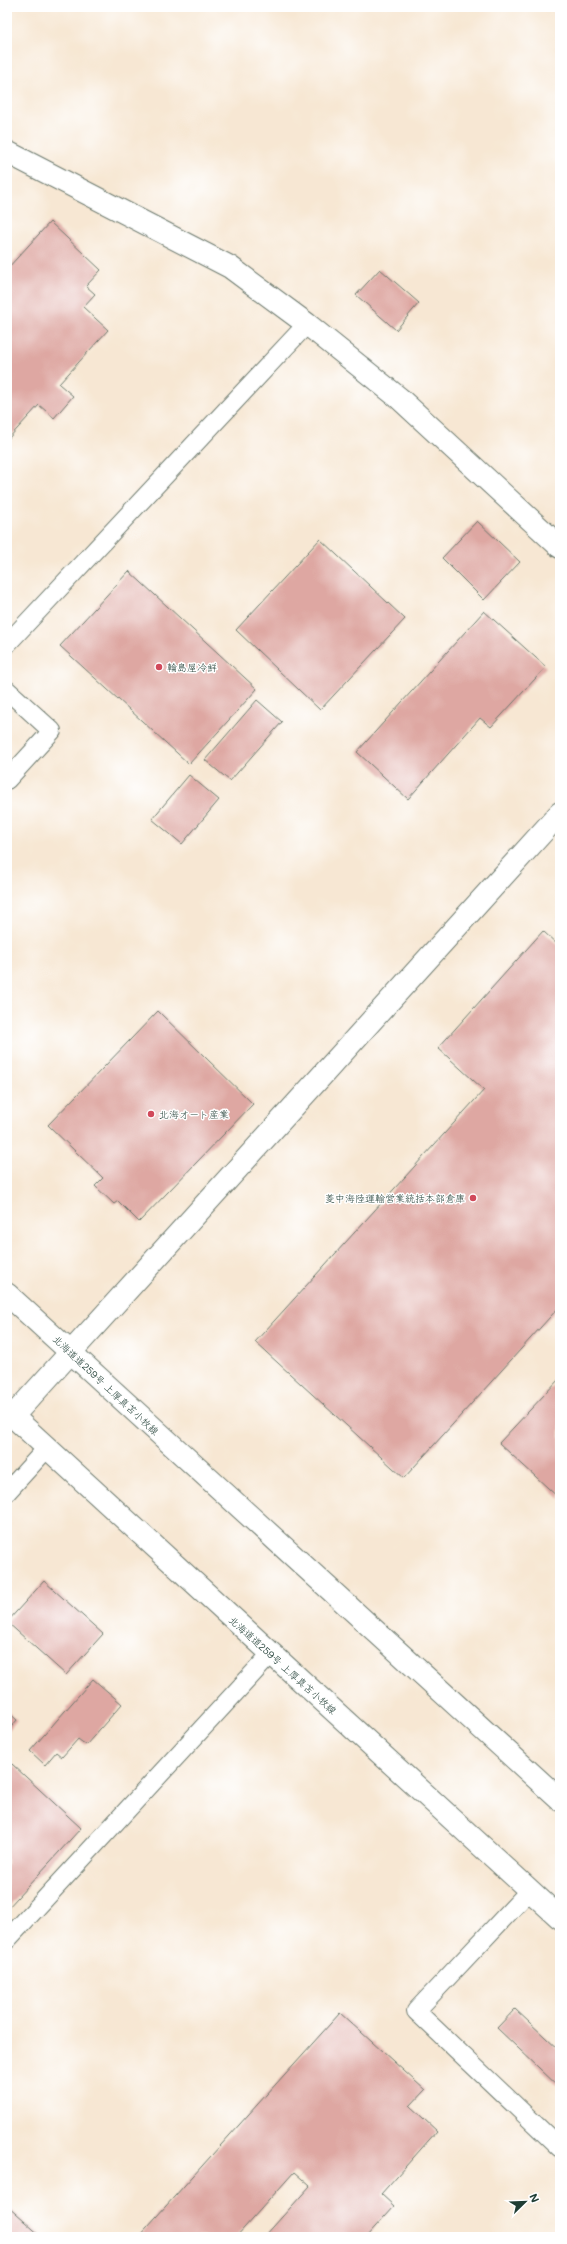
<svg xmlns="http://www.w3.org/2000/svg" width="567" height="2244" viewBox="0 0 567 2244" font-family="Mali,'Klee One',sans-serif">
<style>
.building{fill:#dea7a2}
.lines{fill:none;stroke-linecap:round;stroke-linejoin:round}
.lane-casing{stroke:#6b786c;stroke-width:20}
.street-casing{stroke:#6b786c;stroke-width:24}
.secondary-casing{stroke:#6b786c;stroke-width:24}
.lane{stroke:#fff;stroke-width:18}
.street{stroke:#fff;stroke-width:22}
.secondary{stroke:#fff;stroke-width:22}
.poi-dot{fill:#d1495b;stroke:#fff;stroke-width:1.5}
.labels{text-anchor:middle;dominant-baseline:central;stroke-width:3;stroke-linejoin:round;paint-order:stroke}
.poi-label{font-size:10px;fill:#1f3d34;stroke:#fff;text-anchor:start}
.street-label{font-size:10px;fill:#1f3d34;stroke:#fff}
</style>
<rect width="100%" height="100%" fill="#fff"/>
<filter id="ink" filterUnits="userSpaceOnUse"><feTurbulence type="fractalNoise" baseFrequency=".025" numOctaves="2"/><feDisplacementMap in="SourceGraphic" scale="8" xChannelSelector="R" yChannelSelector="G"/><feConvolveMatrix kernelMatrix="1 2 1 2 8 2 1 2 1" color-interpolation-filters="sRGB"/></filter>
<filter id="wash" filterUnits="userSpaceOnUse"><feTurbulence type="fractalNoise" baseFrequency=".012" numOctaves="4" result="noise"/><feDisplacementMap in="SourceGraphic" scale="16" xChannelSelector="R" yChannelSelector="G"/><feGaussianBlur stdDeviation="0.9" result="paint"/><feColorMatrix in="noise" values="0 0 0 0 0 0 0 0 0 0 0 0 0 0 0 0 0 1.4 0 .05"/><feComposite in="paint" operator="in"/></filter>
<g filter="url(#wash)">
<rect width="100%" height="100%" fill="#f7e7d3"/>
<g id="blocks">
<!-- building -->
<g class="building">
<polygon points="50,222 101,270 86,286 95,294 83,307 108,330 59,384 73,396 54,418 39,405 7,440 7,269"/>
<polygon points="380,269 419,303 396,330 356,295"/>
<polygon points="477,521 520,562 484,600 442,558"/>
<polygon points="320,539 405,619 320,710 236,630"/>
<polygon points="129,571 257,689 189,764 60,646"/>
<polygon points="484,611 546,667 491,727 480,718 408,799 357,752"/>
<polygon points="257,700 282,722 230,781 205,760"/>
<polygon points="189,775 219,800 182,844 152,819"/>
<polygon points="543,931 560,947 560,1306 404,1478 255,1342 484,1090 438,1048"/>
<polygon points="158,1011 253,1104 139,1222 118,1201 114,1204 95,1186 103,1178 48,1125"/>
<polygon points="560,1378 560,1499 499,1443"/>
<polygon points="44,1581 103,1634 66,1675 7,1622"/>
<polygon points="93,1679 122,1704 86,1745 78,1739 62,1757 56,1752 45,1765 30,1751"/>
<polygon points="7,1711 17,1720 7,1732"/>
<polygon points="12,1764 81,1828 7,1909 7,1769"/>
<polygon points="515,2009 560,2051 560,2088 497,2028"/>
<polygon points="340,2013 425,2090 410,2106 437,2131 381,2194 394,2206 366,2237 264,2237 310,2186 294,2172 236,2237 138,2237"/>
<polygon points="7,2206 42,2237 7,2237"/>
</g>
</g>
</g>
<g filter="url(#ink)">
<use href="#blocks" fill-opacity="0" stroke="#6b786c" stroke-width="1"/>
<g class="lines">
<!-- lane casing -->
<g class="lane-casing">
<g id="lane">
<polyline points="7,644 307,324"/>
<polyline points="7,690 52,731 7,780"/>
<polyline points="7,1492 47,1448"/>
<polyline points="530,1890 416,2011 560,2148"/>
<polyline points="7,1940 271,1654"/>
</g>
</g>
<!-- street casing -->
<g class="street-casing">
<polyline id="street" points="13,1416 560,813"/>
</g>
<!-- secondary casing -->
<g class="secondary-casing">
<g id="secondary">
<polyline points="7,152 230,267 307,324 399,398 560,547"/>
<polyline points="7,1294 560,1800"/>
<polyline points="7,1411 560,1918"/>
</g>
</g>
<!-- lane -->
<use href="#lane" class="lane"/>
<!-- street -->
<use href="#street" class="street"/>
<!-- secondary -->
<use href="#secondary" class="secondary"/>
</g>
</g>
<!-- markers -->
<g class="poi-dot">
<circle cx="159" cy="667" r="4"/>
<circle cx="151" cy="1114" r="4"/>
<circle cx="473" cy="1198" r="4"/>
</g>
<g class="labels">
<!-- poi labels -->
<g class="poi-label">
<text x="167" y="667">輪島屋冷鮮</text>
<text x="159" y="1114">北海オート産業</text>
<text x="465" y="1198" text-anchor="end">菱中海陸運輸営業統括本部倉庫</text>
</g>
<!-- street labels -->
<g class="street-label">
<text transform="translate(106 1385) rotate(43)">北海道道259号 上厚真苫小牧線</text>
<text transform="translate(283 1665) rotate(42)">北海道道259号 上厚真苫小牧線</text>
</g>
</g>
<!-- margin -->
<rect width="567" height="2244" fill="none" stroke="#fff" stroke-width="24"/>
<!-- north arrow -->
<g transform="translate(525 2202) rotate(67)" stroke="#ffffff" stroke-width="3" paint-order="stroke">
<path d="M0-3L7 15L0 10L-7 15Z" fill="#1f3d34"/>
<text y="-6" font-size="11" font-weight="bold" text-anchor="middle" fill="#1f3d34">N</text>
</g>
</svg>
